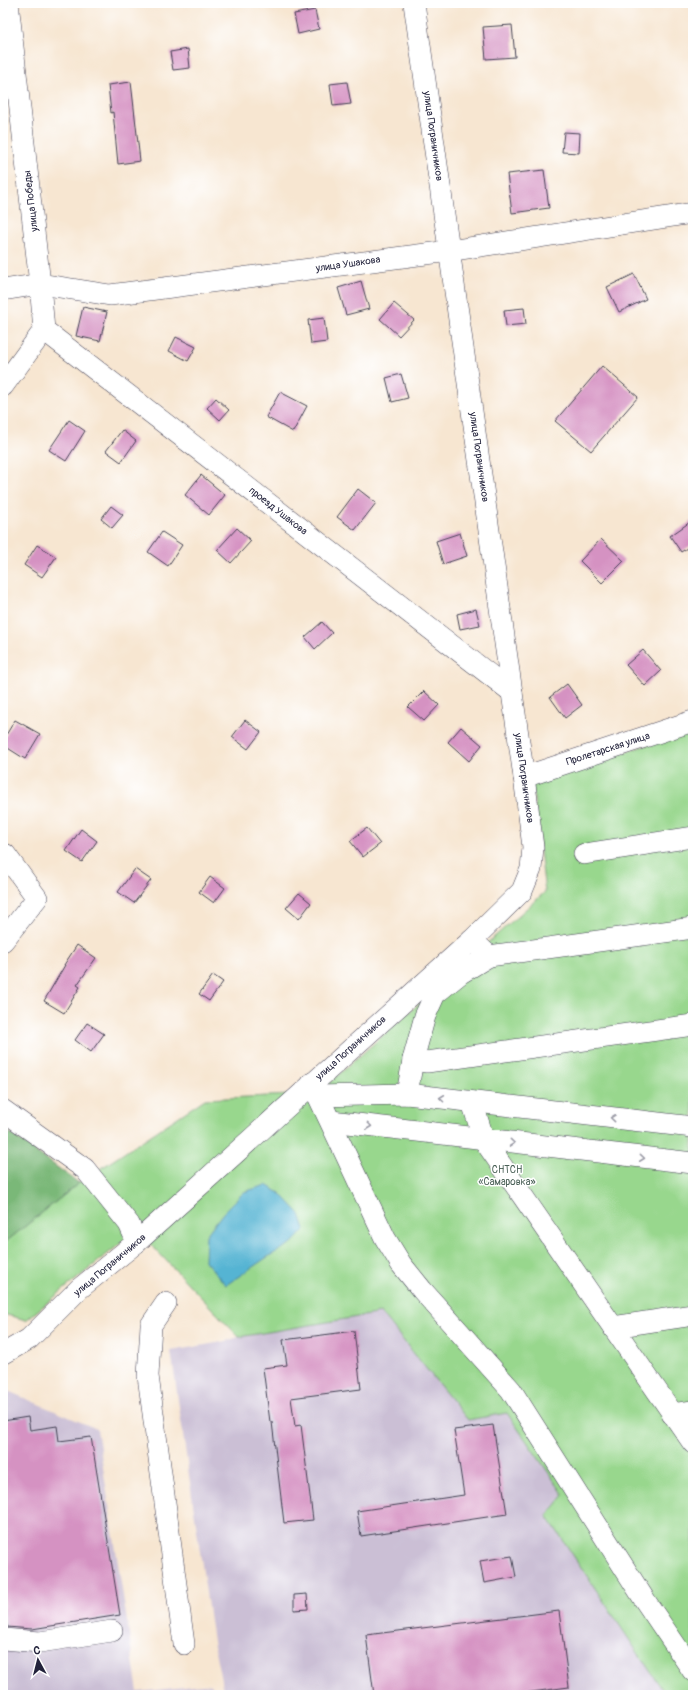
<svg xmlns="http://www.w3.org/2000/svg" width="696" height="1698" viewBox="0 0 696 1698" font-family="Pangolin,sans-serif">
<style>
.industrial{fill:#cbbfd5}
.green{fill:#98d78d;stroke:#5d7c64}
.forest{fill:#7ab878;stroke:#4e6d5a}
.water{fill:#54b4d3;stroke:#3b6b87}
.building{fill:#d592c2}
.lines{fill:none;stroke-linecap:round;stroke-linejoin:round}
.minor-casing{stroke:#423f52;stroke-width:22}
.minor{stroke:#fff;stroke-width:21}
.oneway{stroke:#9c9ca7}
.labels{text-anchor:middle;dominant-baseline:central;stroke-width:3;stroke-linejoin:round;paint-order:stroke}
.street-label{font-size:10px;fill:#22223b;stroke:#fff}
.park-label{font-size:10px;fill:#4b6158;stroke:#fff}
</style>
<rect width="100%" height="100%" fill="#fff"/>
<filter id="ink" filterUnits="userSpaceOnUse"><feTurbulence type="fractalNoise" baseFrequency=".025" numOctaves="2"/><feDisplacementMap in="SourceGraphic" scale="8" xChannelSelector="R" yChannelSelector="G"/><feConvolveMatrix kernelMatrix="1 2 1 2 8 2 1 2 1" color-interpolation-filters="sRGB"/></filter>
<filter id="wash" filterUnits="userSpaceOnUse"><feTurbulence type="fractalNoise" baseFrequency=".012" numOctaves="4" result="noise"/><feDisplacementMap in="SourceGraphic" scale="16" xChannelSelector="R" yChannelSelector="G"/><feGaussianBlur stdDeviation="0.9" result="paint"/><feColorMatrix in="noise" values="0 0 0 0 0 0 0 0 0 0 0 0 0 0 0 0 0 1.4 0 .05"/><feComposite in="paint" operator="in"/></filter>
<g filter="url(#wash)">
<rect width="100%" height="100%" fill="#f7e6d1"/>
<!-- industrial -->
<g class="industrial">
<polygon points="381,1313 468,1420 507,1413 564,1495 547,1516 666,1695 224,1695 213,1641 171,1351 222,1342 239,1337"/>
<polygon points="3,1389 97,1429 138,1692 212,1684 213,1695 3,1695"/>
</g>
<!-- green -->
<polygon class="green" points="693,730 693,1695 666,1695 547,1516 564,1495 507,1413 468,1420 381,1313 239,1337 137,1230 26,1320 3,1314 3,1244 79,1183 205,1099 311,1094 327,1085 545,892 532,782"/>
<!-- forest -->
<polygon class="forest" points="3,1128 79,1183 3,1244"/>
<!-- water -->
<polygon class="water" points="266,1185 280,1193 300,1214 305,1229 292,1243 266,1258 226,1285 205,1261 206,1235 223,1213 244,1192"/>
<g id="blocks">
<!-- building -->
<g class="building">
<polygon points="315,10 319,29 298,34 294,14"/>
<polygon points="512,25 515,57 486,59 483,27"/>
<polygon points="188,49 190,68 173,70 170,52"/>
<polygon points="131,82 140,161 118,164 113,112 111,113 108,85"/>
<polygon points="347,82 351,104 333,106 330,84"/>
<polygon points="564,132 580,133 579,153 562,152"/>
<polygon points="544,170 549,208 512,213 507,174"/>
<polygon points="634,274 646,299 619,312 607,287"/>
<polygon points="361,281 369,309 346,315 338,288"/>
<polygon points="394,303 414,320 399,336 380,319"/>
<polygon points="83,307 107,312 100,341 76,336"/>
<polygon points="524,308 526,324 506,326 504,310"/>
<polygon points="324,318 327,342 311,344 308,320"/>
<polygon points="176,337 196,347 188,361 169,351"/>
<polygon points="602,366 638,397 591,451 555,421"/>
<polygon points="401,374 408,398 392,402 386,378"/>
<polygon points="280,392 307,406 293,432 266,417"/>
<polygon points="216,398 229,410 220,420 207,408"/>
<polygon points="69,420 85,431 66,461 49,450"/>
<polygon points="122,430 136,441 121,462 106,451"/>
<polygon points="201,475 225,495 209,515 185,495"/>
<polygon points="358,489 376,503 355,530 337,517"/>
<polygon points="111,506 123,515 112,528 101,519"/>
<polygon points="693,520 693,544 681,552 670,536"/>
<polygon points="237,528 251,541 231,563 217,550"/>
<polygon points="162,532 182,545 168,566 148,552"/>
<polygon points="460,533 467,556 443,564 436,541"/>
<polygon points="601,539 624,561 602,583 580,561"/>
<polygon points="37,545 56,557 42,577 24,565"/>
<polygon points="476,609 480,625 460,629 457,614"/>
<polygon points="322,622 332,633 315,649 305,637"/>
<polygon points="643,650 661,671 645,686 626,665"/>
<polygon points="567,684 582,705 565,718 550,697"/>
<polygon points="424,691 439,705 424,721 408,707"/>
<polygon points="15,720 40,734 25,759 3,745 3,740"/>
<polygon points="245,720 261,732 248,749 232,737"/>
<polygon points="461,727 482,745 469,761 448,742"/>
<polygon points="367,828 380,844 363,857 350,841"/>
<polygon points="81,829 97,841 82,862 66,851"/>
<polygon points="135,869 151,880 134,903 118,892"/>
<polygon points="210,877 225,888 214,903 199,892"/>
<polygon points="299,893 311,903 299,919 286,908"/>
<polygon points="77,945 96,958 77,985 80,987 64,1013 44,1001 65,965 64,965"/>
<polygon points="213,975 223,982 209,1001 199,994"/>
<polygon points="87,1023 104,1034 91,1052 75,1040"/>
<polygon points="354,1331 361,1389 291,1398 295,1426 301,1425 313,1520 284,1523 272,1422 270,1422 263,1368 287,1365 283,1340"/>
<polygon points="28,1417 30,1430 57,1426 59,1441 91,1437 120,1615 32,1629 7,1627 3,1600 3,1421"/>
<polygon points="493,1425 507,1514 361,1536 357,1511 464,1495 454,1430"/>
<polygon points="512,1556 516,1577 484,1583 480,1561"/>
<polygon points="307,1594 308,1609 294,1610 294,1595"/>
<polygon points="559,1611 569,1687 509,1695 374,1695 366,1635"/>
</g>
</g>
</g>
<g filter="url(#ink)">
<use href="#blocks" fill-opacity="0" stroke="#423f52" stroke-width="1"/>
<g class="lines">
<!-- minor casing -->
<g class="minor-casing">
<g id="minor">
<polyline points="3,290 40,284 110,295 449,251 693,213"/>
<polyline points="44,330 512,692"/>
<polyline points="3,386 44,330 40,284 8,3"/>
<polyline points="524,777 693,721"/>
<polyline points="584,854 693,837"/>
<polyline points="472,940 489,956 693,928"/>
<polyline points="3,941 37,898 5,854"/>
<polyline points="413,1060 427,1062 693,1025"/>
<polyline points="312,1083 385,1238 401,1264 422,1290 511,1390 646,1602 693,1671"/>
<polyline points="407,1094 413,1060 425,1016 435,994 461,973 489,956"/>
<polyline points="318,1096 407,1094 693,1127"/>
<polyline points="472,1102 484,1140 693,1443"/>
<polyline points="3,1110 85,1169 129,1224 137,1242"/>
<polyline points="331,1121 693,1163"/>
<polyline points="166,1303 151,1325 148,1376 184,1644"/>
<polyline points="613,1327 693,1315"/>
<polyline points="3,1354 29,1339 79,1289 137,1242 472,940 522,891 531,869 533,847 524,777 414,3"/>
<polyline points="672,1414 693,1411"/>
<polyline points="3,1639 40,1642 112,1631"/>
</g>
</g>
<!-- minor -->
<use href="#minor" class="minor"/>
</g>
<!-- one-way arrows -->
<defs><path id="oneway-chevron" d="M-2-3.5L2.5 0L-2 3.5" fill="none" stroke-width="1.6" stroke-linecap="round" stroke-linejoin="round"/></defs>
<g class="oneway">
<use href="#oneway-chevron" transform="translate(442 1098) rotate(-173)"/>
<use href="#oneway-chevron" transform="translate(613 1118) rotate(-174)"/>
<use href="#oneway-chevron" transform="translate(369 1126) rotate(7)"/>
<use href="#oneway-chevron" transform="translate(512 1143) rotate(6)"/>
<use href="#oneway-chevron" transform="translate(642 1158) rotate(6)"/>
</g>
</g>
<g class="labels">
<!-- street labels -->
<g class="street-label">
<text transform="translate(433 136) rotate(82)">улица Пограничников</text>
<text transform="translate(31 201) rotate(-97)">улица Победы</text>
<text transform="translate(348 264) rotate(-8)">улица Ушакова</text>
<text transform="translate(479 457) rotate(82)">улица Пограничников</text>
<text transform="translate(278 511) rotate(38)">проезд Ушакова</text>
<text transform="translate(608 749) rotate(-18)">Пролетарская улица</text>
<text transform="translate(524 778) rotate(82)">улица Пограничников</text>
<text transform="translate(351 1048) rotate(-42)">улица Пограничников</text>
<text transform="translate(110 1265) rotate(-40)">улица Пограничников</text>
</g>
<!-- park labels -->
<g class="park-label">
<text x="507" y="1170">СНТСН<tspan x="507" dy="12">«Самаровка»</tspan></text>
</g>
</g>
<!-- margin -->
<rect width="696" height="1698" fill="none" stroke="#fff" stroke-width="16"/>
<!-- north arrow -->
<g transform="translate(38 1660) rotate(353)" stroke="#ffffff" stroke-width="3" paint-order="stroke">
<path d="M0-3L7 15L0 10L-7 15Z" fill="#22223b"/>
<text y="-6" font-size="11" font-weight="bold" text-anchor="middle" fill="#22223b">С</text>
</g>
</svg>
